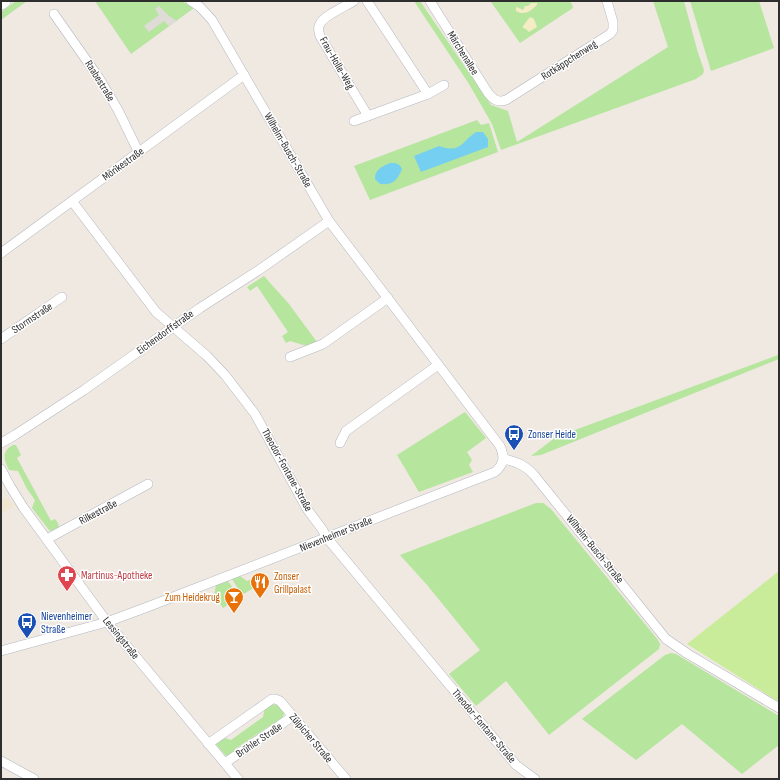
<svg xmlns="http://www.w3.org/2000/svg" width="780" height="780" viewBox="0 0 780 780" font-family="'Sofia Sans Condensed',sans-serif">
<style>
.education{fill:#f0e6d1}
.green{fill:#b6e59e}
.sand{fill:#f3ecc5}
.pitch{fill:#c9ec9a}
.plaza{fill:#dfdcd8}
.water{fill:#75cff0}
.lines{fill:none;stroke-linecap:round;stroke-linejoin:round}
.street-casing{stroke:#b4b7c1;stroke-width:10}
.secondary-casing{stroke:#b4b7c1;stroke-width:14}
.street{stroke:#fff;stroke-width:9}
.secondary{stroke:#fff;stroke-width:13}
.labels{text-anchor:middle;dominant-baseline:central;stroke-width:3;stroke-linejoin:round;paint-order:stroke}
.street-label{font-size:11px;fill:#2e2e2e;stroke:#fff}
.transit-label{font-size:11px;fill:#164399;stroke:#fff;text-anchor:start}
.health-label{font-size:11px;fill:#be3a42;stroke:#fff;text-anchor:start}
.food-label{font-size:11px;fill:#c56008;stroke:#fff;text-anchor:start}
</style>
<rect width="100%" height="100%" fill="#efe9e1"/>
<!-- education -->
<polygon class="education" points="8,498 14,506 1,514 1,499"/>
<!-- green -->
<g class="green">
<polygon points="16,1 27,1 1,20 1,12"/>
<polygon points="95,1 182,1 194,8 131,54"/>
<polygon points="414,1 420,1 491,105 508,111 517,142 668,47 653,1 684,1 698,53 704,70 703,74 696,79 501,150 492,124 469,84"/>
<polygon points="496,1 569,1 572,4 573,8 520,43 491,2"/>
<polygon points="690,1 759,1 774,48 711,71"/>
<polygon points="477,120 481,125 489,123 498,152 370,200 354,166"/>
<polygon points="264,276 289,304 317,342 310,347 290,341 286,343 282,336 288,332 257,286 250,291 247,287"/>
<polygon points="778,355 779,359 541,455 531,456 556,437"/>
<polygon points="465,412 486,438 467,452 472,460 469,465 473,472 419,492 397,455"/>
<path d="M 13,445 L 16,445 L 21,455 L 17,458 L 51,521 L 55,519 L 58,523 L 59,527 L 51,531 L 49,530 L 32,508 L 35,500 L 27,489 L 18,471 L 9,470 C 4,460 1,451 13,445 Z"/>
<polygon points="536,503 543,503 551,509 658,640 660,644 659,649 549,735 506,681 476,706 449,674 480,650 427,585 400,555"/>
<polygon points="240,576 247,581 252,579 257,586 242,595 232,579"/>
<polygon points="228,581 239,597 223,608 214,595 216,585"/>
<polygon points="671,653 676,654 779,716 779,745 742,774 682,724 636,760 582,719 665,655"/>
<polygon points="272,704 280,706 284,711 283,719 277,724 274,723 235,749 235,752 229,756 226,756 215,743 222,737 231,740 263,717 265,707"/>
</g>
<!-- sand -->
<g class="sand">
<path d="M 531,3 L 537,3 L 537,5 C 531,11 524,16 516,11 L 516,8 L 517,7 L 523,10 L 525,6 L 528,6 Z"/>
<polygon points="530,17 534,19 537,27 529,32 526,29 523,28 523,26"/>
</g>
<!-- pitch -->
<polygon class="pitch" points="779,571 779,702 687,644"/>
<!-- plaza -->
<polygon class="plaza" points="159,6 169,16 177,21 169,26 164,21 149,32 144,26 159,15 155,9"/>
<!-- water -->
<g class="water">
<path d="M 476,132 L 483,132 L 488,139 L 488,147 L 421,172 L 414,156 L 439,146 C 461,154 461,142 476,132 Z"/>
<path d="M 390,163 C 396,163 399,163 402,169 C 397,181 393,185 380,184 L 375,179 C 374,170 383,166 390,163 Z"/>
</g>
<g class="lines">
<!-- street casing -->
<g class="street-casing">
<g id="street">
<path d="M 354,1 C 346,6 323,16 320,24 C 317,28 319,32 320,36 L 368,116"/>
<path d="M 430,1 L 488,93 C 493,99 497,103 506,100 L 610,34 L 613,30 L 613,22 L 607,1"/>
<polyline points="54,14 99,78 118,110 139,153"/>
<polyline points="428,94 444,85"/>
<polyline points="354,121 428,94 367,1"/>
<polyline points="72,201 156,312 207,356 225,375 255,414 307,509 322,529 327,538 516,765 535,779"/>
<polyline points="1,253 244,75"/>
<polyline points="1,339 62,297"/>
<polyline points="290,357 323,344 388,298"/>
<polyline points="1,443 15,435 84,390 200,308 259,270 329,221"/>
<polyline points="340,443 346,431 438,365"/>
<path d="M 504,459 C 517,462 525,465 534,475 L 666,639 L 688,654 L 779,708"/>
<polyline points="1,469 10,486 23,507 107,622 238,779"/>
<polyline points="47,539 148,484"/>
<path d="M 1,651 L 107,622 L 150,606 L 495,472 C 504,464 505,457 500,446 L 329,221 L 212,20 L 200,7 L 191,1"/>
<polyline points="208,744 272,699 275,699 280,701 346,779"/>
<polyline points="1,761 34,779"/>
<polyline points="225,763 293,716"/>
</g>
</g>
<!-- secondary casing -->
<g class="secondary-casing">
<polyline id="secondary" points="1,3 4,1"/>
</g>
<!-- street -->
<use href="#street" class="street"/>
<!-- secondary -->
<use href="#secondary" class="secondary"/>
</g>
<!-- icons -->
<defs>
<g id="bus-pin" transform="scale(1)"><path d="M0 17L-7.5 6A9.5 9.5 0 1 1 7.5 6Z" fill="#1a4fb4" stroke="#fff"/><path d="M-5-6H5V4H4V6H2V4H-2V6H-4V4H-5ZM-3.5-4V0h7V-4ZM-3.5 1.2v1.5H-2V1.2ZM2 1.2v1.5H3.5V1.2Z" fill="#fff"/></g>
<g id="pharmacy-pin" transform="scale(1)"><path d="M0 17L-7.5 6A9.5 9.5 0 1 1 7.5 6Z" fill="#e0444e" stroke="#fff"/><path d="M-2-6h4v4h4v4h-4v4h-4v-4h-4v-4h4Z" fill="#fff"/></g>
<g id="restaurant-pin" transform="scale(1)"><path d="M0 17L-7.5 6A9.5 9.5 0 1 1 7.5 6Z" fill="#e8710a" stroke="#fff"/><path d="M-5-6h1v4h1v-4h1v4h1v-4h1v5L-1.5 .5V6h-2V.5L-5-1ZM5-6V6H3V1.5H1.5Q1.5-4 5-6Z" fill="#fff"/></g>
<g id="bar-pin" transform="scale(1)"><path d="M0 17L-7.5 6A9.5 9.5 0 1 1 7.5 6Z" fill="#e8710a" stroke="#fff"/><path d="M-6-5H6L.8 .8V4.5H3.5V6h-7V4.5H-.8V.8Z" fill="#fff"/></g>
</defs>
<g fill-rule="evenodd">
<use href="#bus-pin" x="514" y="434"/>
<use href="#pharmacy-pin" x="67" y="575"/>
<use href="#restaurant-pin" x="260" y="582"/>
<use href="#bar-pin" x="234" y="597"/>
<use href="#bus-pin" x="27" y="622"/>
</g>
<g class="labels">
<!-- street labels -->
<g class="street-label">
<text transform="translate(463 53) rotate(58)">Märchenallee</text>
<text transform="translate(569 60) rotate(-33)">Rotkäppchenweg</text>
<text transform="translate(337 63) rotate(60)">Frau-Holle-Weg</text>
<text transform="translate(100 81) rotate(58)">Raabestraße</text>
<text transform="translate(288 150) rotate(60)">Wilhelm-Busch-Straße</text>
<text transform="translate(123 164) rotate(-36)">Mörikestraße</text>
<text transform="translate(32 318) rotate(-34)">Stormstraße</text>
<text transform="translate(165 332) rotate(-36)">Eichendorffstraße</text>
<text transform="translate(287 470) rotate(61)">Theodor-Fontane-Straße</text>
<text transform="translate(98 512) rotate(-28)">Rilkestraße</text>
<text transform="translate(336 534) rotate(-22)">Nievenheimer Straße</text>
<text transform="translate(595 549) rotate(51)">Wilhelm-Busch-Straße</text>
<text transform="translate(121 638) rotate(51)">Lessingstraße</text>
<text transform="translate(484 726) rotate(50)">Theodor-Fontane-Straße</text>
<text transform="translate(311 738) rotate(50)">Zülpicher Straße</text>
<text transform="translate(259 740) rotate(-34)">Brühler Straße</text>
</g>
<!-- transit labels -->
<g class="transit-label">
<text x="528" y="434">Zonser Heide</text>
<text x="41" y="616">Nievenheimer<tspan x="41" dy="13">Straße</tspan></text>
</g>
<!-- health labels -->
<g class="health-label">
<text x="81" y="575">Martinus-Apotheke</text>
</g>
<!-- food labels -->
<g class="food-label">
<text x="274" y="576">Zonser<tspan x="274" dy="13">Grillpalast</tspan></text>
<text x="220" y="597" text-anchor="end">Zum Heidekrug</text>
</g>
</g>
<!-- border -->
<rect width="780" height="780" fill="none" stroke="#2e2e2e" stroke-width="4"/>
</svg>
